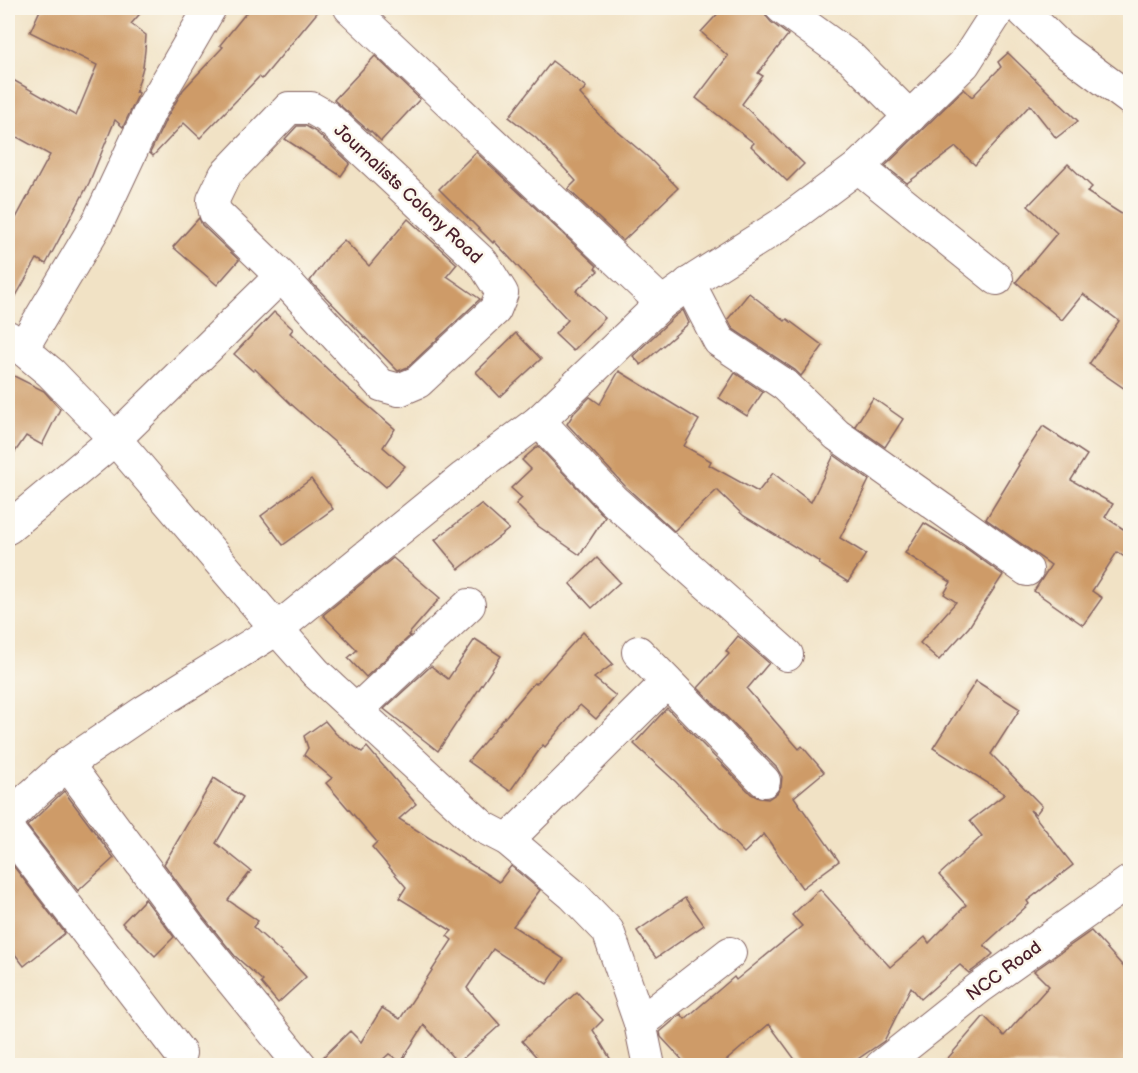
<svg xmlns="http://www.w3.org/2000/svg" width="1138" height="1073" viewBox="0 0 1138 1073" font-family="'Balsamiq Sans',sans-serif">
<style>
.building{fill:#ce9b67}
.lines{fill:none;stroke-linecap:round;stroke-linejoin:round}
.minor-casing{stroke:#846361;stroke-width:34}
.minor{stroke:#fff;stroke-width:32}
.labels{text-anchor:middle;dominant-baseline:central;stroke-width:5;stroke-linejoin:round;paint-order:stroke}
.street-label{font-size:18px;fill:#4a1f2b;stroke:#fbf7ec}
</style>
<rect width="100%" height="100%" fill="#fbf7ec"/>
<filter id="ink" filterUnits="userSpaceOnUse"><feTurbulence type="fractalNoise" baseFrequency=".0167" numOctaves="2"/><feDisplacementMap in="SourceGraphic" scale="12" xChannelSelector="R" yChannelSelector="G"/><feConvolveMatrix kernelMatrix="1 2 1 2 8 2 1 2 1" color-interpolation-filters="sRGB"/></filter>
<filter id="wash" filterUnits="userSpaceOnUse"><feTurbulence type="fractalNoise" baseFrequency=".008" numOctaves="4" result="noise"/><feDisplacementMap in="SourceGraphic" scale="24" xChannelSelector="R" yChannelSelector="G"/><feGaussianBlur stdDeviation="1.35" result="paint"/><feColorMatrix in="noise" values="0 0 0 0 0 0 0 0 0 0 0 0 0 0 0 0 0 1.4 0 .05"/><feComposite in="paint" operator="in"/></filter>
<g filter="url(#wash)">
<rect width="100%" height="100%" fill="#f1e2c5"/>
<g id="blocks">
<!-- building -->
<g class="building">
<polygon points="41,8 145,8 131,24 146,35 145,50 143,67 136,92 139,93 123,127 115,120 89,183 46,264 37,259 8,310 8,233 50,155 8,132 8,77 76,116 97,65 30,32"/>
<polygon points="250,8 321,8 262,79 259,77 200,138 184,123 153,156 150,153 167,117 183,90 223,47 220,45"/>
<polygon points="723,8 761,8 765,11 766,16 771,22 788,35 758,73 763,76 742,104 804,164 787,181 751,146 754,143 696,98 728,56 701,32"/>
<polygon points="1008,53 1078,121 1056,138 1030,105 975,165 956,147 907,183 885,166 964,89 972,97 1001,67 998,62"/>
<polygon points="375,56 420,99 381,141 371,131 370,132 334,100"/>
<polygon points="552,61 586,87 580,94 603,119 650,159 678,188 623,241 568,189 576,181 536,138 509,117"/>
<polygon points="297,126 306,126 316,132 350,163 341,176 285,139"/>
<polygon points="476,152 597,266 595,268 598,271 576,291 605,318 573,351 555,334 568,320 494,241 493,243 439,189"/>
<polygon points="1068,164 1092,187 1087,192 1131,220 1131,393 1089,364 1119,321 1083,294 1062,320 1016,282 1057,233 1028,206"/>
<polygon points="199,218 202,225 239,260 217,285 173,247"/>
<polygon points="408,219 457,264 447,276 480,299 408,367 398,371 310,281 330,254 344,240 369,266"/>
<polygon points="749,293 785,321 787,319 823,346 801,376 795,370 733,329 728,319"/>
<polygon points="683,310 689,323 641,365 633,356 674,317"/>
<polygon points="274,312 293,329 290,333 347,388 395,429 383,447 405,466 386,487 291,404 255,369 253,371 234,354"/>
<polygon points="516,333 541,359 500,397 476,372"/>
<polygon points="619,371 699,420 684,446 711,461 709,465 758,492 773,473 811,502 834,455 869,480 840,538 866,554 848,582 819,564 820,562 744,516 717,490 674,531 626,487 567,424 574,413 590,397 600,404"/>
<polygon points="8,373 44,391 60,409 42,445 26,436 8,462"/>
<polygon points="735,373 763,392 747,416 719,398"/>
<polygon points="873,398 903,419 885,447 855,426"/>
<polygon points="1043,426 1087,455 1071,480 1113,504 1105,517 1131,534 1131,561 1117,552 1092,591 1102,598 1083,625 1034,591 1051,565 986,519 1019,465 1018,464"/>
<polygon points="538,446 605,517 580,555 538,526 516,504 522,498 511,488 531,469 522,460"/>
<polygon points="311,479 333,509 283,545 261,516"/>
<polygon points="481,504 509,529 459,569 435,540"/>
<polygon points="924,523 967,549 1003,575 969,627 939,660 920,643 956,602 944,594 951,582 905,553"/>
<polygon points="393,558 440,598 408,635 410,636 366,677 348,658 357,650 323,615"/>
<polygon points="597,558 620,582 592,608 570,584"/>
<polygon points="583,632 613,664 594,678 616,696 596,719 580,705 545,747 543,745 510,791 468,761 534,683 536,684"/>
<polygon points="738,636 769,663 747,689 799,749 802,746 824,772 794,797 839,861 802,888 764,834 744,853 676,782 634,744 667,708 751,794 759,798 768,799 777,793 781,786 782,777 777,768 698,688 729,654 726,651"/>
<polygon points="475,639 501,656 438,751 384,709 431,666 448,679"/>
<polygon points="976,681 1020,709 991,754 1042,806 1036,814 1030,810 1073,865 1027,901 1029,904 984,945 993,954 984,962 969,973 960,965 921,999 911,987 884,1041 849,1065 799,1065 769,1024 721,1065 687,1065 661,1037 660,1032 681,1014 685,1019 734,977 736,980 802,926 792,915 820,889 890,967 925,937 929,943 966,905 939,875 982,836 970,821 1005,794 933,748"/>
<polygon points="325,721 336,734 362,752 367,747 416,804 399,819 499,882 511,866 540,890 513,926 564,959 547,984 493,949 467,988 500,1025 458,1063 424,1025 401,1062 389,1054 380,1062 384,1065 319,1065 318,1062 350,1031 361,1042 382,1008 400,1019 452,940 447,936 452,931 399,898 406,887 372,847 377,842 326,783 332,778 304,755 308,748 304,736"/>
<polygon points="214,778 243,797 216,843 251,871 228,900 258,921 253,927 291,961 306,977 278,1003 261,983 263,981 235,956 204,918 164,864"/>
<polygon points="64,791 114,858 78,891 27,826"/>
<polygon points="8,859 65,933 24,966 8,945"/>
<polygon points="685,898 704,925 656,958 637,931"/>
<polygon points="145,899 174,937 155,956 122,923"/>
<polygon points="1091,931 1131,975 1131,1065 942,1065 984,1016 1004,1036 1049,986 1034,971"/>
<polygon points="577,992 603,1020 593,1030 614,1065 544,1065 522,1041"/>
</g>
</g>
</g>
<g filter="url(#ink)">
<use href="#blocks" fill-opacity="0" stroke="#846361" stroke-width="1.5"/>
<g class="lines">
<!-- minor casing -->
<g class="minor-casing">
<g id="minor">
<polyline points="350,8 662,303"/>
<polyline points="782,8 851,58 910,117"/>
<polyline points="1020,8 1060,47 1130,99"/>
<polyline points="858,167 997,279"/>
<polyline points="689,283 719,341 785,385 837,435 967,527 1027,570"/>
<polyline points="8,337 51,373 115,439 281,276 381,385 399,390 418,382 495,310 502,293 483,263 327,117 311,108 289,108 225,175 213,200 215,212 281,276"/>
<polyline points="22,349 99,220 151,109 210,8"/>
<polyline points="539,421 613,500 787,655"/>
<polyline points="8,528 115,439 277,629 316,673 483,827 508,840 573,895 608,931 640,1023 649,1066"/>
<polyline points="638,652 764,781"/>
<polyline points="357,710 469,605"/>
<polyline points="67,764 190,929 301,1066"/>
<polyline points="8,826 9,819 28,799 67,764 145,711 277,629 464,477 539,421 662,303 697,278 779,226 858,167 964,64 1000,8"/>
<polyline points="8,830 180,1053"/>
<polyline points="508,840 667,682"/>
<polyline points="640,1023 730,953"/>
<polyline points="881,1066 979,988 1130,881"/>
</g>
</g>
<!-- minor -->
<use href="#minor" class="minor"/>
</g>
</g>
<g class="labels">
<!-- street labels -->
<g class="street-label">
<text transform="translate(408 194) rotate(43)">Journalists Colony Road</text>
<text transform="translate(1004 971) rotate(-36)">NCC Road</text>
</g>
</g>
<!-- margin -->
<rect width="1138" height="1073" fill="none" stroke="#fbf7ec" stroke-width="30"/>
</svg>
